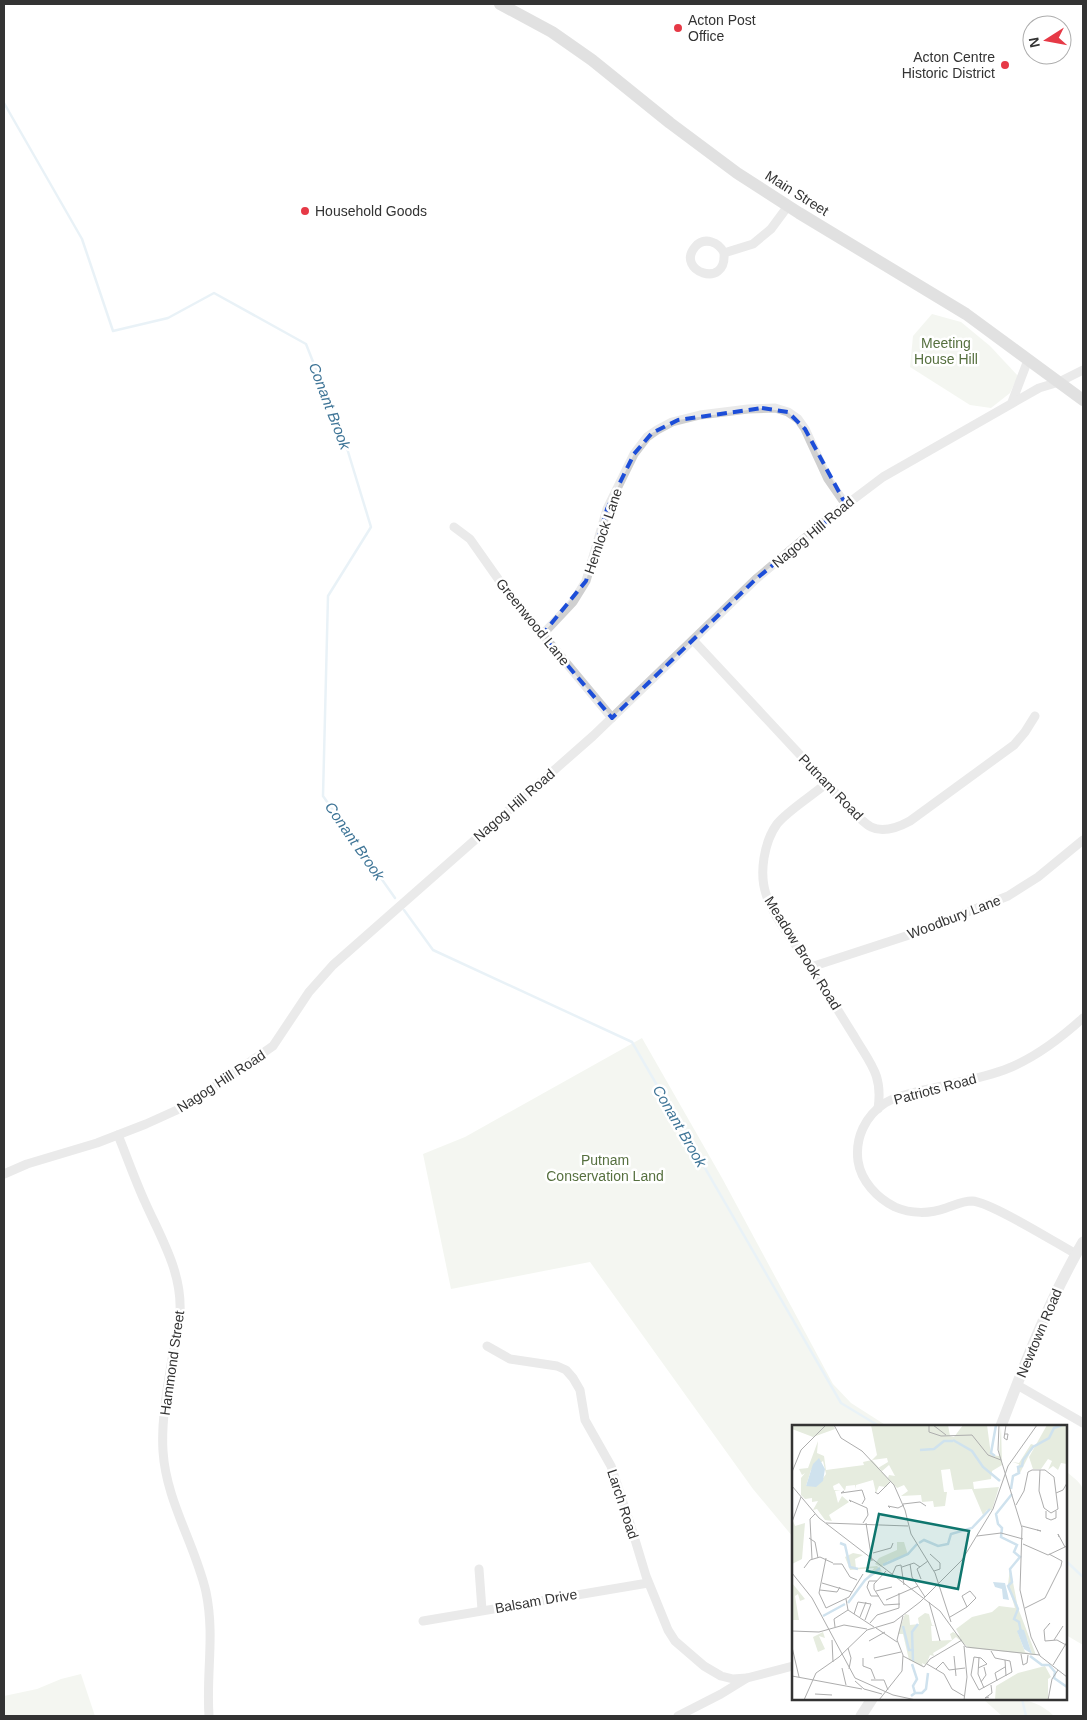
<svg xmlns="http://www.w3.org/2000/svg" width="1087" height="1720" viewBox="0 0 1087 1720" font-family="Arial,sans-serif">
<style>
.green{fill:#e6ecdf}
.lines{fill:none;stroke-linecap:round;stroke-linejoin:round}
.stream{stroke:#cfe2ee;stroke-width:2.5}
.minor{stroke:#d0d0d0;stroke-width:9}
.tertiary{stroke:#d0d0d0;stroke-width:11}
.secondary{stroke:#bdbdbd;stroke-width:12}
.marked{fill:none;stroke:#1d4ed8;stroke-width:4;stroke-dasharray:10 6;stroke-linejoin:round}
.poi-dot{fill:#e63946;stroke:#fff;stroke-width:2}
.labels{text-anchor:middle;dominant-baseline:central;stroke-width:5;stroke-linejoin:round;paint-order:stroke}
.poi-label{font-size:14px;fill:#333;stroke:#fff;text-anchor:start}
.street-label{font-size:14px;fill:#333;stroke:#fff}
.park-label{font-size:14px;fill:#56703f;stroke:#fff}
.water-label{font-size:15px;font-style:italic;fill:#3f7597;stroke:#fff}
.inset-river{fill:none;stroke:#cfe2ee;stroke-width:2.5}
.inset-road{fill:none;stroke:#adadad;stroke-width:1}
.view{fill:#0f766e;fill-opacity:0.15;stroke:#0f766e;stroke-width:2.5}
.inset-edge{fill:none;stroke:#333;stroke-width:2.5}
</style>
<rect width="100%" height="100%" fill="#fff"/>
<!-- green -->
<g class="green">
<polygon points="932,314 961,322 990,346 1018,376 1010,393 991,408 970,405 910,367 913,336"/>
<polygon points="642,1038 722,1178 833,1384 851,1403 887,1426 793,1426 793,1537 753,1489 590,1262 451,1289 423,1154 465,1137"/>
<path d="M 1066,1471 C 1073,1478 1079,1480 1083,1489 L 1083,1645 L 1066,1635 Z"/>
<polygon points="81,1674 95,1716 4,1716 4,1696 37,1689 61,1679"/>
<path d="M 983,1699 C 1011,1699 1032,1695 1054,1716 L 1002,1716 Z"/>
</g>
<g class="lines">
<!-- stream -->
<g class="stream">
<polyline points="4,103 82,239 113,331 168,318 214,293 306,344 346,445 371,527 328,596 323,796 395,898"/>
<polyline points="404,910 433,950 632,1042 841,1403 879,1426"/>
<polyline points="1066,1561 1083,1577"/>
<polyline points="1022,1699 1026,1716"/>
</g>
<!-- minor -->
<g class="minor">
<path d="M 724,253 C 719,242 704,236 695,247 C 675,271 727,290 724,253 L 753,244 L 771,229 L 788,206"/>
<polyline points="1012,402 1028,360"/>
<polyline points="454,527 470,539 508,593 612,718"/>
<polyline points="542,635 573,602 586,581 607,509 634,454 647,437 657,430 672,422 700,415 748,409 775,408 788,412 798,419 805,429 828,479 846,505"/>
<path d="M 693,640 L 858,817 C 862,820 866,824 871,827 C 883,833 899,827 910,821 L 1014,745 L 1025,732 L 1035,716"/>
<path d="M 827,783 C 814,794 786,812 777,824 C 764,842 759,873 766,894 C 773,916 790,936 803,956 C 821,982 837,1009 854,1036 C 871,1065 883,1075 878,1109"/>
<polyline points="811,967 906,936 1008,896 1038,877 1083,840"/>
<path d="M 118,1135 C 127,1157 135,1180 145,1202 C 161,1238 182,1272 180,1312 C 180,1326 176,1340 173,1353 C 168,1384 161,1420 163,1451 C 166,1501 195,1544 206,1592 C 215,1636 206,1673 209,1716"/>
<polyline points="4,1174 27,1164 97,1143 146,1124 188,1105 273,1046 309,992 333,965 593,736 756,579 830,517 883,477 1039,388 1059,382 1083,370"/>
<path d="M 1076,1254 C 1056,1243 991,1202 972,1201 C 963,1201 955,1205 946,1208 C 930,1214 911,1214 895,1207 C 877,1198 861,1181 858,1161 C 855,1138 865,1116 885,1103 C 896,1096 911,1093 924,1090 C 952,1083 982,1079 1009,1068 C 1036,1057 1061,1038 1083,1018"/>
<polyline points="487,1346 510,1359 557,1366 566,1370 573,1378 580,1390 585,1420 611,1466 633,1533 646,1576 668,1630 675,1641 704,1666 721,1676 733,1679 747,1678"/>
<polyline points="1017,1385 1083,1423"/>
<polyline points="479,1569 482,1610"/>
<polyline points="423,1621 648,1583"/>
<polyline points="678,1716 721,1694 747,1678 793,1666"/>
</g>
<!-- tertiary -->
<g class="tertiary">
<path d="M 1001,1426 C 1025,1363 1049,1300 1083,1242"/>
<polyline points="861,1716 872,1699"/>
</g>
<!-- secondary -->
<polyline class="secondary" points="500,4 552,32 592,60 670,123 737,173 799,213 966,314 1083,400"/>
</g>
<!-- marked area -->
<path d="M0 0H1087V1720H0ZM 762,408 L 788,412 L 805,429 L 846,505 L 756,579 L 612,718 L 542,635 L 586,581 L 607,509 L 634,454 L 652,433 L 678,420 Z" fill="#fff" fill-opacity=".55" fill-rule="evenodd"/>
<path class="marked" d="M 762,408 L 788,412 L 805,429 L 846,505 L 756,579 L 612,718 L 542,635 L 586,581 L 607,509 L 634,454 L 652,433 L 678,420 Z"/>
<!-- markers -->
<g class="poi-dot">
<circle cx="678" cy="28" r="5"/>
<circle cx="1005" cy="65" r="5"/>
<circle cx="305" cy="211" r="5"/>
</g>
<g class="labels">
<!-- poi labels -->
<g class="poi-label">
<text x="688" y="20">Acton Post<tspan x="688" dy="16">Office</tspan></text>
<text x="995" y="57" text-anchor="end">Acton Centre<tspan x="995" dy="16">Historic District</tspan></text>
<text x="315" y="211">Household Goods</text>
</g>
<!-- street labels -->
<g class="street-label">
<text transform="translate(797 193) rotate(32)">Main Street</text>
<text transform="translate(603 531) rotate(-71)">Hemlock Lane</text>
<text transform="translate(813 532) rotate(-40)">Nagog Hill Road</text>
<text transform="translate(533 622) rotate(51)">Greenwood Lane</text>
<text transform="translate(831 787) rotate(46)">Putnam Road</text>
<text transform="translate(514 805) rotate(-41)">Nagog Hill Road</text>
<text transform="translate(954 917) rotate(-21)">Woodbury Lane</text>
<text transform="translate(803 953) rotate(58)">Meadow Brook Road</text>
<text transform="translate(221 1081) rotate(-33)">Nagog Hill Road</text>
<text transform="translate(935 1089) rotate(-15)">Patriots Road</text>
<text transform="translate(1039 1333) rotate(-67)">Newtown Road</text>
<text transform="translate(172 1363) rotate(-82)">Hammond Street</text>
<text transform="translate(623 1504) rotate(72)">Larch Road</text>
<text transform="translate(536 1601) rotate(-10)">Balsam Drive</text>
</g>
<!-- park labels -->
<g class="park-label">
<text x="946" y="343">Meeting<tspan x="946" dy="16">House Hill</tspan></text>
<text x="605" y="1160">Putnam<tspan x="605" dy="16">Conservation Land</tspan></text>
</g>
<!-- water labels -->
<g class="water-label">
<text transform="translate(330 406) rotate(69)">Conant Brook</text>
<text transform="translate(355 841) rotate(55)">Conant Brook</text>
<text transform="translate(680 1126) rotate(60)">Conant Brook</text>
</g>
</g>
<!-- overview -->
<g transform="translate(792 1425)">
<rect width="275" height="275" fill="#fff"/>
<path d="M 2,0 L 41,0 L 43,4 L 21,12 L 0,4 ZM 79,0 L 156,0 L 158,11 L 162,12 L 171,0 L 195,0 L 199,30 L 207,31 L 209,0 L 210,40 L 200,46 L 199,54 L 181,57 L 182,64 L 207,62 L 200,85 L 195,85 L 191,90 L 180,64 L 162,65 L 158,44 L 149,45 L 152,67 L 155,67 L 153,81 L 142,82 L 141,76 L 130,77 L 129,70 L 109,71 L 116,66 L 112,60 L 105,63 L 96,53 L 97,50 L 103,51 L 97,40 L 89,47 L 86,43 L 96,37 L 95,33 L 80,35 L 85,30 ZM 255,0 L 275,0 L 275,39 L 269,38 L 266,45 L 261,41 L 256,45 L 260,36 L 256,34 L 249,44 L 241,44 L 237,32 ZM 26,16 L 25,28 L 32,31 L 34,45 L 72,40 L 71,37 L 80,35 L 98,56 L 94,62 L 87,61 L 84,68 L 81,55 L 64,60 L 63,64 L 63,60 L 54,61 L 53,66 L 47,58 L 41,61 L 42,65 L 49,66 L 43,66 L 46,78 L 50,71 L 57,77 L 37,90 L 40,96 L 33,95 L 25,84 L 21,85 L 26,76 L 20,77 L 20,73 L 13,74 L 9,70 L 9,53 L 13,48 L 10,50 L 7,44 L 16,43 ZM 31,36 L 34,49 L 27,59 L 14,61 L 19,45 ZM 239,19 L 242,20 L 228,48 L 225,47 L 227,39 L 220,37 L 227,38 ZM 1,96 L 3,101 L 13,98 L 10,134 L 0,139 ZM 105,117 L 112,117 L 116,130 L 96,136 L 89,142 L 83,139 L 87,133 L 105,125 ZM 61,128 L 71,130 L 63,134 L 64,143 L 85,141 L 90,146 L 74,154 L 82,143 L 58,145 L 53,132 ZM 218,142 L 226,183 L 244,230 L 177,223 L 164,212 L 153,221 L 141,228 L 142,231 L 138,230 L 134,240 L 130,238 L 131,242 L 117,235 L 111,209 L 106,209 L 113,189 L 117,190 L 118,200 L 127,199 L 126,193 L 133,188 L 137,189 L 140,200 L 143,200 L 139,201 L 140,216 L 160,215 L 158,209 L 161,207 L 168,211 L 164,204 L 180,192 L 200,187 L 207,181 L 223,183 L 216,160 ZM 226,208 L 235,214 L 240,229 L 233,227 ZM 0,158 L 13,174 L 8,176 L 6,169 L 3,171 L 7,195 L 0,195 ZM 31,207 L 33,213 L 27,211 L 33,224 L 26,227 L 21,212 ZM 253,241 L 259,252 L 256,254 L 256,275 L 203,275 L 204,261 L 226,248 Z" fill="#e6ecdf" fill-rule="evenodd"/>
<path d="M 27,33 L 33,44 L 31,56 L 24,62 L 14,61 L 21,39 ZM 201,157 L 213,158 L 217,175 L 211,174 L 210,164 L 203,162 ZM 228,204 L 232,205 L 240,229 L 232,224 L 225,206 Z" fill="#cfe2ee"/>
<path class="inset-river" d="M 161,15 L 180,26 L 191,42 L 208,56M 128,25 L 142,24 L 152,16 L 161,16M 203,31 L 199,28 L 204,0M 219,64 L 221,51 L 227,48 L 226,42 L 230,41 L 231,35 L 241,22 L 257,13 L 262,3 L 270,0M 220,69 L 204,89 L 206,99 L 210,103 L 209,112 L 225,120 L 222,127 L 228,132 L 218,144 L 220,157 L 216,161 L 226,184 L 222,194 L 227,197 L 229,207M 48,118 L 53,120 L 58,142 L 66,144M 127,118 L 132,115 L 146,121 L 156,119 L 159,109 L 180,103 L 198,84M 91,140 L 116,129 L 125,119M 56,178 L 73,155 L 88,143M 31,191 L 53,179M 111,201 L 117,225 L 122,225M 238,231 L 250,240 L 257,240 L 263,247 L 262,253 L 275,262M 121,236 L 120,207 L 126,199M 123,268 L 130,268 L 134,264 L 136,248M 119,271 L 123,268 L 121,261 L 125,254 L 120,239"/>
<path class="inset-road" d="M 42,0 L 49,13 L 70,26 L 102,60 L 113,85 L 119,109 L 143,148 L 159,197M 137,0 L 137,7 L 149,11 L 180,10 L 196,30 L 209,35M 141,0 L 154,10M 207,0 L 206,25 L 230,103 L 228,165 L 239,212 L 248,231 L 275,252M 213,9 L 216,9 L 215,15 L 212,13 L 214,0M 0,47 L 9,25 L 34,0M 0,61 L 27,93 L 148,186 L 174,222 L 248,230M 52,66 L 49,68 L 70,65 L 73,74 L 70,79M 83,67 L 86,69 L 99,56M 264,68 L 271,65 L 275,58M 59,77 L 57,75 L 75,83 L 76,90 L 71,98M 111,79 L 128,77 L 134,81M 224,80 L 232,66 L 236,47 L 240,45 L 253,45 L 262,52 L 266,84 L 259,88 L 252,83 L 247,66 L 248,45M 98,83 L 96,81 L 106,83 L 112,80M 254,86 L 254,93 L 259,95 L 264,93 L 264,86M 0,97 L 9,72M 34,98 L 116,101M 74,98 L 80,136M 230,101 L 249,106 L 245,105M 185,111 L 209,108 L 231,114M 267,112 L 266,109 L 273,122M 17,113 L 23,117 L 26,133M 231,119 L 256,130 L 275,121M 81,128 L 99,123 L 101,118M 138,129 L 148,138 L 148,144 L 142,146M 34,133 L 27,168 L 34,183 L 57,172 L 71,149M 20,134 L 18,94 L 23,89M 41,139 L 50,139 L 58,152 L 65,155M 118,139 L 120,152 L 133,172M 110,142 L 122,138 L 128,142M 12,143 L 18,135 L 28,132 L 41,138M 94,146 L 82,159 L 82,164 L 92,180 L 108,179M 0,148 L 20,173 L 63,253 L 101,270 L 124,275M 100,150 L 104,141 L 109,140 L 112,160M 129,154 L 125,144 L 136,136M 85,156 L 77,156 L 75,162 L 79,171 L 87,171M 30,158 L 60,167M 28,165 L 45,167 L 48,162M 84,166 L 100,162M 54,174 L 56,185 L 82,202M 94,175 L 126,161M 137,177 L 148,216M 233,183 L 253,173 L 269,141 L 270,136 L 257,129M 62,189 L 66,177 L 79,179 L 73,195M 68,192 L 74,177M 158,192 L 175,182 L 170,171 L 178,166 L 184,173 L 175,182M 78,198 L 85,190 L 107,183 L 107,168M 256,200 L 258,198 L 252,205 L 253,216 L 265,215 L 274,220M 43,202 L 42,194 L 56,185M 84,203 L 105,217M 0,206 L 27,207 L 52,200 L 75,204M 40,215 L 41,237M 262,215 L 271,201M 77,216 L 93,207M 0,222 L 7,252M 56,223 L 59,233 L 57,244M 229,229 L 231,240 L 235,238 L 236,230M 111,231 L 132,242 L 138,234 L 170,215M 162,231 L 164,251M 187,232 L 186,249 L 192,263M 71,233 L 71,241 L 79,244 L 83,254M 82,233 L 109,227M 213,235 L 214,251M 135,239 L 152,249 L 160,264 L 172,271M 261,240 L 275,217M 50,243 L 54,260M 186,243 L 195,239 L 189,233 L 182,232 L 179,250 L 187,265 L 220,247 L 218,236 L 203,233 L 199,226M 144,244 L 151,237 L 157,245 L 173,243M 0,251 L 70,264M 79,255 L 92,255 L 96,265M 63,256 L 72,264 L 90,269M 205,256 L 203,248 L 213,242M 189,257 L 194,250 L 192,242M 23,269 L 40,270M 197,272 L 193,273 L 200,268 L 199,260M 12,275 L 24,248 L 47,232 L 75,205 L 102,197 L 128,177 L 170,135 L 201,84 L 216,41 L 245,0M 87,275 L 110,246 L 111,230 L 105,215 L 111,191M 172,275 L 175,252 L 172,221M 256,275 L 260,254 L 266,245"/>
<path class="view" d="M 87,89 L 177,106 L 166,164 L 75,146 Z"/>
<rect width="275" height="275" class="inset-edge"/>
</g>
<!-- border -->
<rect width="1087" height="1720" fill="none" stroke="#333333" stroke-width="10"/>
<!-- north arrow -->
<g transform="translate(1047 40) rotate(259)"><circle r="24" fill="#ffffff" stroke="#adadad"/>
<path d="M0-4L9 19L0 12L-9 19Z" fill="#e63946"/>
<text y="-8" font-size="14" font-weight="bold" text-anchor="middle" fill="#333333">N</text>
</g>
</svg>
